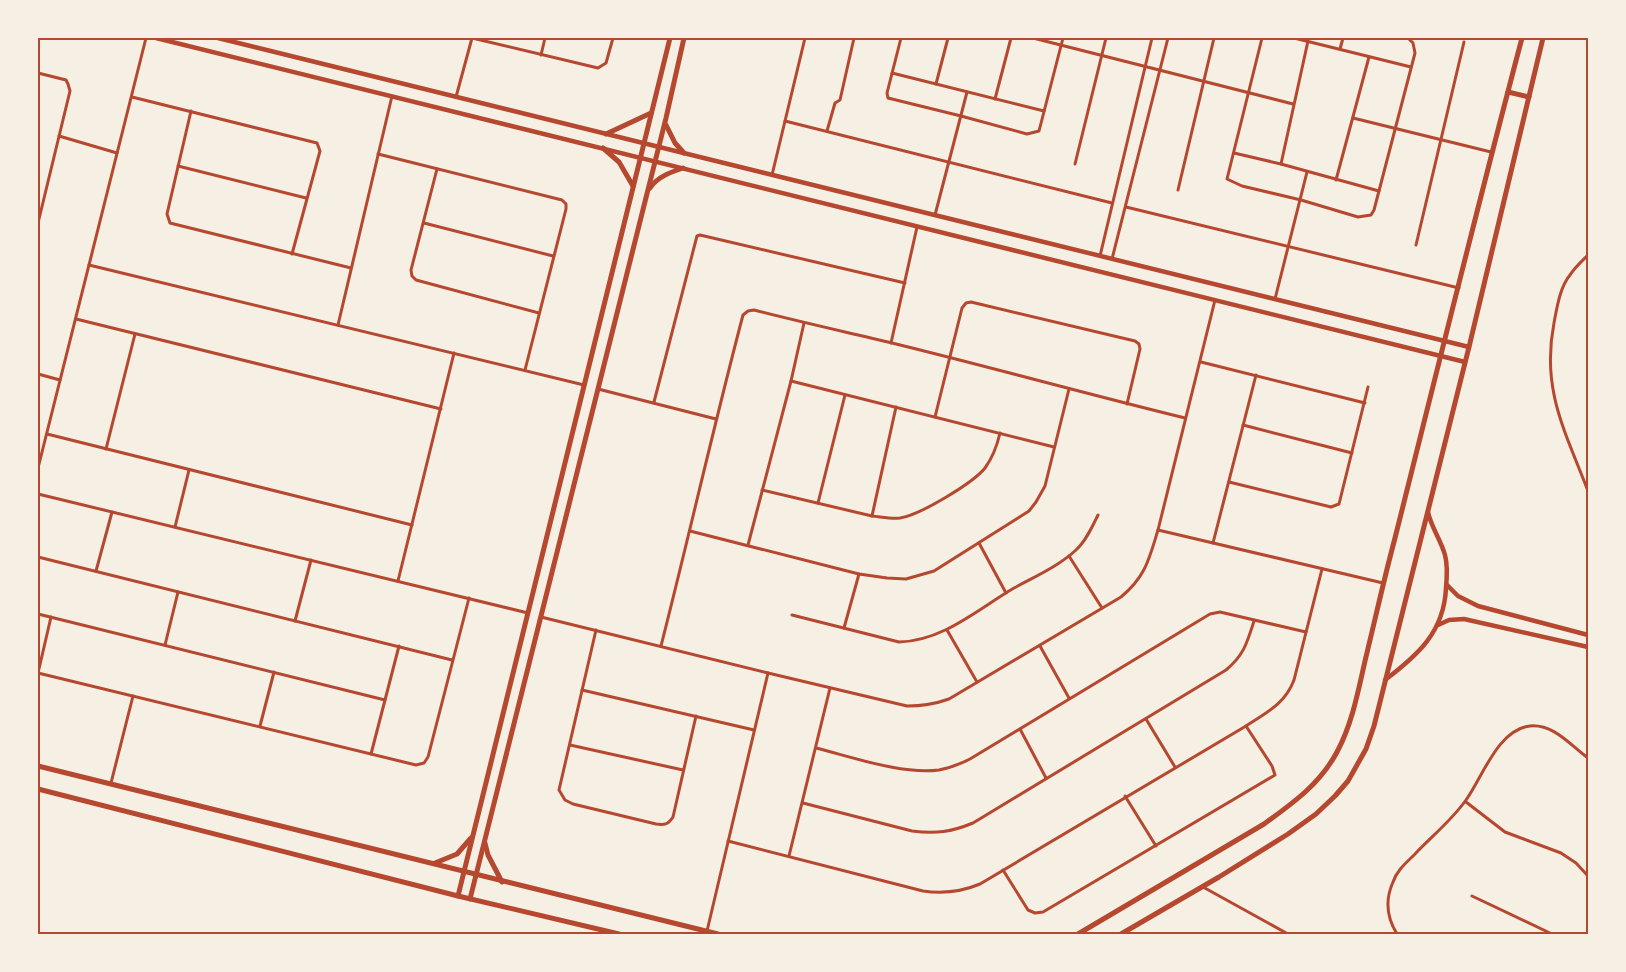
<svg xmlns="http://www.w3.org/2000/svg" width="1626" height="972" viewBox="0 0 1626 972" font-family="'Space Grotesk',sans-serif">
<style>
.lines{fill:none;stroke-linecap:round;stroke-linejoin:round}
.minor{stroke:#b5482f;stroke-width:3}
.tertiary{stroke:#b5482f;stroke-width:4.5}
.secondary{stroke:#b5482f;stroke-width:4.5}
.primary{stroke:#b5482f;stroke-width:5}
.neatline{fill:none;stroke:#b5482f;stroke-width:2}
</style>
<rect width="100%" height="100%" fill="#f6efe4"/>
<g class="lines">
<!-- minor -->
<g class="minor">
<polyline points="472,38 598,68 606,63 613,38"/>
<polyline points="901,38 887,93 888,98 961,116 1027,134 1039,131 1063,38"/>
<polyline points="1033,38 1293,104"/>
<polyline points="1262,38 1227,179 1242,186 1301,200 1358,217 1371,215 1374,210 1415,53 1413,43 1408,38"/>
<polyline points="1294,38 1411,67"/>
<polyline points="1340,49 1343,38"/>
<polyline points="541,55 545,38"/>
<polyline points="38,73 66,80 68,84 70,91 38,223"/>
<polyline points="892,73 1044,111"/>
<polyline points="936,84 948,38"/>
<polyline points="132,97 317,143 320,151 292,254"/>
<polyline points="456,97 472,38"/>
<polyline points="995,99 1011,38"/>
<polyline points="191,111 167,214 170,223 351,268"/>
<polyline points="1353,118 1491,152"/>
<polyline points="785,121 1112,203"/>
<polyline points="827,131 835,103 840,100 854,38"/>
<polyline points="59,136 117,153"/>
<polyline points="1234,153 1281,164 1379,191"/>
<polyline points="378,154 562,200 566,204 566,209 525,370"/>
<polyline points="1075,164 1106,38"/>
<polyline points="1281,164 1308,41"/>
<polyline points="178,166 306,198"/>
<polyline points="437,169 411,270 412,276 416,280 539,313"/>
<polyline points="772,175 805,38"/>
<polyline points="1336,180 1369,57"/>
<polyline points="1178,190 1214,38"/>
<polyline points="1126,207 1459,288"/>
<polyline points="935,215 967,92"/>
<polyline points="424,223 553,256"/>
<polyline points="1416,245 1464,42"/>
<path d="M 1588,255 C 1582,261 1575,267 1570,275 C 1560,287 1557,307 1554,323 C 1541,389 1565,431 1588,491"/>
<polyline points="1100,256 1152,38"/>
<polyline points="1112,259 1168,38"/>
<polyline points="89,265 584,385"/>
<polyline points="1275,299 1307,172"/>
<polyline points="76,319 441,409"/>
<polyline points="338,325 392,96"/>
<polyline points="891,343 917,227"/>
<polyline points="1201,362 1365,403"/>
<polyline points="38,374 60,380"/>
<polyline points="791,381 1054,447"/>
<polyline points="598,389 716,419"/>
<polyline points="654,402 697,236 700,235 905,283"/>
<polyline points="935,417 962,308 966,303 971,302 1135,341 1139,344 1140,349 1127,404"/>
<polyline points="1243,425 1352,453"/>
<polyline points="47,434 412,525"/>
<polyline points="106,449 135,334"/>
<polyline points="38,468 146,38"/>
<polyline points="1229,482 1331,507 1339,504 1368,387"/>
<path d="M 762,490 L 872,516 C 882,517 891,519 900,518 C 920,515 973,483 985,468 C 993,457 997,446 1000,433"/>
<polyline points="38,494 528,613"/>
<polyline points="818,503 845,395"/>
<polyline points="872,516 896,407"/>
<polyline points="175,527 189,470"/>
<polyline points="1158,530 1383,583"/>
<polyline points="690,531 859,574 887,578 906,579 934,571 1029,511 1036,502 1045,486 1069,389"/>
<polyline points="979,543 1006,593"/>
<polyline points="1213,543 1256,375"/>
<polyline points="748,545 791,381 804,323"/>
<polyline points="1069,556 1102,608"/>
<polyline points="38,557 452,660"/>
<polyline points="96,571 112,512"/>
<polyline points="398,581 454,353"/>
<polyline points="38,614 385,700"/>
<path d="M 792,615 L 899,642 C 943,641 978,609 1014,588 C 1034,577 1059,566 1076,550 C 1086,541 1092,527 1098,515"/>
<path d="M 541,617 L 768,673 L 907,706 C 923,706 935,704 949,699 L 1121,597 C 1146,576 1149,559 1158,530 L 1215,300"/>
<polyline points="295,621 311,560"/>
<polyline points="844,628 859,574"/>
<path d="M 596,630 L 559,790 L 565,800 L 573,804 L 656,824 C 664,825 668,825 673,817 L 696,716"/>
<polyline points="947,630 977,682"/>
<polyline points="165,645 178,592"/>
<path d="M 661,646 C 689,536 714,425 743,315 L 748,311 L 754,310 C 800,322 846,332 892,343 C 990,367 1087,394 1185,418"/>
<polyline points="1040,646 1069,698"/>
<polyline points="38,673 416,765 424,763 428,757 469,598"/>
<polyline points="38,673 51,617"/>
<polyline points="582,690 754,730"/>
<polyline points="1146,719 1175,767"/>
<polyline points="260,726 274,672"/>
<polyline points="1020,729 1046,778"/>
<polyline points="570,745 683,770"/>
<path d="M 816,748 C 852,757 903,775 939,770 C 950,768 960,764 970,759 L 1210,614 L 1220,612 L 1306,632"/>
<polyline points="371,754 399,646"/>
<polyline points="111,783 133,696"/>
<polyline points="1125,796 1156,846"/>
<polyline points="1466,802 1505,832 1561,853 1576,863 1588,876"/>
<path d="M 803,803 L 912,831 C 936,834 951,832 973,823 L 1226,670 C 1244,655 1247,643 1254,621"/>
<path d="M 728,841 L 923,891 C 944,894 961,892 980,884 L 1246,726 C 1266,713 1285,704 1294,680 L 1322,569"/>
<polyline points="789,856 830,688"/>
<polyline points="1003,870 1028,910 1035,913 1043,912 1275,775 1272,766 1246,726"/>
<polyline points="1203,887 1288,934"/>
<polyline points="1472,896 1552,934"/>
<polyline points="707,931 768,673"/>
<path d="M 1397,934 C 1387,918 1385,900 1393,882 C 1397,870 1407,862 1415,854 C 1432,836 1452,820 1466,800 C 1482,778 1498,729 1530,726 C 1554,724 1570,745 1588,758"/>
</g>
<!-- tertiary -->
<g class="tertiary">
<polyline points="1447,585 1458,596 1478,606 1588,635"/>
<polyline points="1438,625 1449,620 1464,619 1588,647"/>
<path d="M 1385,680 C 1418,655 1444,632 1446,588 C 1447,577 1448,566 1445,555 C 1441,540 1431,527 1428,512"/>
</g>
<!-- secondary -->
<g class="secondary">
<polyline points="156,38 1465,362"/>
<polyline points="218,38 1469,347"/>
</g>
<!-- primary -->
<g class="primary">
<polyline points="1508,92 1529,97"/>
<polyline points="666,125 675,143 684,153"/>
<polyline points="606,134 651,113"/>
<polyline points="603,148 619,162 633,186"/>
<path d="M 650,188 C 657,177 671,172 683,168"/>
<polyline points="38,766 718,934"/>
<polyline points="38,789 458,896 619,934"/>
<polyline points="485,843 488,855 502,882"/>
<polyline points="435,863 457,854 471,838"/>
<polyline points="458,896 670,38"/>
<polyline points="470,899 666,118 684,38"/>
<path d="M 1078,934 L 1264,824 C 1293,803 1320,784 1337,752 C 1352,724 1358,692 1365,661 C 1375,620 1384,579 1395,538 C 1437,371 1478,204 1522,38"/>
<polyline points="1121,934 1219,877 1288,834 1316,814 1335,796 1348,781 1366,749 1374,726 1469,347 1543,38"/>
</g>
</g>
<!-- border -->
<rect width="1626" height="972" fill="none" stroke="#f6efe4" stroke-width="78"/>
<rect x="39" y="39" width="1548" height="894" class="neatline"/>
</svg>
